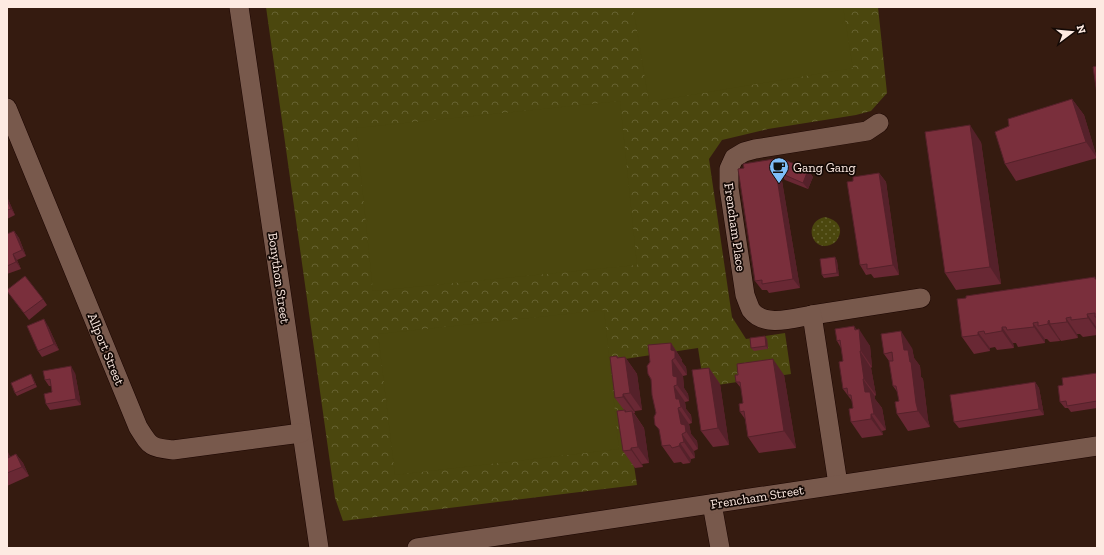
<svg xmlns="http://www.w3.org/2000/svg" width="1104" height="555" viewBox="0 0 1104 555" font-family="'Zilla Slab',serif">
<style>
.grass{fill:url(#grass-dots)}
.forest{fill:url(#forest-crowns)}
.pitch{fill:#4b470e}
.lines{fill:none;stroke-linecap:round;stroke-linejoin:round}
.minor-casing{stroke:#1b0500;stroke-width:20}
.minor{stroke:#78594c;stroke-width:19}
.wall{fill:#692834}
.shaded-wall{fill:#55212a}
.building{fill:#7a2f3c;stroke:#55212a}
.labels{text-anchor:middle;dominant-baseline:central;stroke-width:3.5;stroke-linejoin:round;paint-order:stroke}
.poi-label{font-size:13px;fill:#fdeae2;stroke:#140905;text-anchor:start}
.street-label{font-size:13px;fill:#fdeae2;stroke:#140905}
</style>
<defs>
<pattern id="grass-dots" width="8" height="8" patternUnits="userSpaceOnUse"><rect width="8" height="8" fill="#4b470e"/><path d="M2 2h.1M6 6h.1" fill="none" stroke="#666231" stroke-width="1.8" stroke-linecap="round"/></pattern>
<pattern id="forest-crowns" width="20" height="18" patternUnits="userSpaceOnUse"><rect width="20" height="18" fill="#4b470e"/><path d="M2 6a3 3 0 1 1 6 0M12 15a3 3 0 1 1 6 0" fill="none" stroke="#666231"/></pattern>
</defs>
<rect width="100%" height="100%" fill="#351b10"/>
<!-- grass -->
<path class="grass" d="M 825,217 C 835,219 843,226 839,236 C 837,241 835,243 830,245 C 812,252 802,222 825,217 Z"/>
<!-- forest -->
<polygon class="forest" points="266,7 878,7 887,93 871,111 856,115 768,129 722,140 709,159 732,317 746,339 785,333 791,374 704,387 698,348 618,360 637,485 343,521 335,498"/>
<!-- pitch -->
<g class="pitch">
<polygon points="633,7 843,7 853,68 649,102"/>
<polygon points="620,101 637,265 373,291 356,128"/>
<polygon points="604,310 619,449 395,475 378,334"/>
</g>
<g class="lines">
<!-- minor casing -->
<g class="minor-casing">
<g id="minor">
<polyline points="239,7 319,548"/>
<path d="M 7,108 L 138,427 C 150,446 150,448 173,450 L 301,433"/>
<polyline points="812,315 921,298"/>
<path d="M 838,484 L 812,315 C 794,318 764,328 751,310 C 749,306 747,300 745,295 L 729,188 L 729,169 L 734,158 L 744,152 L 755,149 L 867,131 L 879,123"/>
<polyline points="712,504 720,548"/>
<polyline points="417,548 1097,446"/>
</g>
</g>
<!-- minor -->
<use href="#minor" class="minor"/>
</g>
<!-- wall -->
<g class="wall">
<polygon points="1072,99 1084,115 1097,158 1016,181 1005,164 1009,126"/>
<polygon points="981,142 1001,284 956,290 945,273"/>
<polygon points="780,169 781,171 808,170 813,177 808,189 785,180 781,175 800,288 769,293 767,290 762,290 755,281"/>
<polygon points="879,173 886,182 899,275 874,278 871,274 866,275 860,265 853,181"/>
<polygon points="7,197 15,215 7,219"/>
<polygon points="14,231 19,238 26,256 17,260 21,269 7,274 7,234"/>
<polygon points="835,257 837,261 839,276 824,278 822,275"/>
<polygon points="1097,279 1097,335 1083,337 1080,334 1077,334 1078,338 1061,341 1059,338 1060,341 1050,342 1047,339 1045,339 1045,343 1018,347 1016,343 1013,343 1014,348 997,350 995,347 990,348 990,351 974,354 962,337"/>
<polygon points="7,291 43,299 47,305 29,320"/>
<polygon points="48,326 59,350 42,357 38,351"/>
<polygon points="857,330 870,346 872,367 871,368 876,395 875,396 875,399 882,408 886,430 882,431 883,435 862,438 851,422 853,408 852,401 843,389 843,361 841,348 837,341"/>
<polygon points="767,339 768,349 754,351 751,348"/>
<polygon points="671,343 682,360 682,362 686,367 687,375 683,376 684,388 688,394 689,401 685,402 686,409 691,415 692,423 689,424 691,434 697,441 698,449 694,451 695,458 691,459 690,463 683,464 681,462 674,463 662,446 660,431 655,425 656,413 651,380 648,374"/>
<polygon points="912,348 914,358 920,366 921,377 923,379 928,420 930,427 908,431 897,414 899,401 898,393 893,386 889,361 884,354"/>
<polygon points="617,356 618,358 625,357 637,374 642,410 635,411 635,413 634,413 644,428 649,463 642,464 643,467 635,468 623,451 624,410 615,398"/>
<polygon points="709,368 720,384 729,445 713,447 701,431"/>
<polygon points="75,373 81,405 50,410 46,404 52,392 51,386 49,386 45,380"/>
<polygon points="1097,373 1097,408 1071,412 1068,408 1065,408 1060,402 1063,385"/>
<polygon points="784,375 796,448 759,453 748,437 745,419 740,412 743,403 741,388 736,382"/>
<polygon points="33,378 37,387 17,396 15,393"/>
<polygon points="1035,382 1039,388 1044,415 959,428 954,422"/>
<polygon points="7,451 10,457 16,454 23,463 29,476 7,486"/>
</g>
<!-- shaded-wall -->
<g class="shaded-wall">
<polygon points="1072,99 1084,115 1097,158 1086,142"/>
<polygon points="970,125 981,142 1001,284 990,267"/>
<polygon points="774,159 780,169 781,174 780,173 781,175 800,288 793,279"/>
<polygon points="808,170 813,177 808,189 803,183"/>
<polygon points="879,173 886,182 899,275 893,265"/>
<polygon points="7,197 8,199 15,215 11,209 7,200"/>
<polygon points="14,231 19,238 26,256 22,250"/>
<polygon points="13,254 17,260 21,269 16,262"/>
<polygon points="835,257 837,261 839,276 837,273"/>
<polygon points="1087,314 1097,328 1097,331 1088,318"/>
<polygon points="1066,318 1077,334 1078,338 1067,322"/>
<polygon points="44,319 48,326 59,350 54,344"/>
<polygon points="1048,321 1059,338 1060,341 1048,324"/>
<polygon points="1033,323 1045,339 1045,343 1034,327"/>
<polygon points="854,326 859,332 859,329 870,346 872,367 861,351"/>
<polygon points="1002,327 1013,343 1014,348 1002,331"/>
<polygon points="901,331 912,348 914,358 920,366 921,377 923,379 928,420 930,427 918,411 904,350"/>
<polygon points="978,332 990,348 990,351 978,335"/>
<polygon points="765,336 767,339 768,349 766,346"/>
<polygon points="671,343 682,360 682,362 686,367 687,375 675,358 671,350"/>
<polygon points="860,351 871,368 876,395 864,379"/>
<polygon points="617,356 627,370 625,357 637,374 642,410 630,393"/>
<polygon points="773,359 784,375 796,448 784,431"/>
<polygon points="672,360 683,376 684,388 688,394 689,401 677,385 673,376"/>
<polygon points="71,366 75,373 81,405 76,399"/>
<polygon points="709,368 720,384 729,445 718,428"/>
<polygon points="31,374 33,378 37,387 35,384"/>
<polygon points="863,379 875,396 875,399 882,408 886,430 874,414 865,392"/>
<polygon points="1035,382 1039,388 1044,415 1039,409"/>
<polygon points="674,386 685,402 686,409 691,415 692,423 676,399"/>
<polygon points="623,394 635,411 635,413 623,397"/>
<polygon points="678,408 689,424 691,434 697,441 698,449 681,424"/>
<polygon points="625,410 634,423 632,411 644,428 649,463 638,447 625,412"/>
<polygon points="871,414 882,431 883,435 871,419"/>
<polygon points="682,434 694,451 695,458 684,442"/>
<polygon points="680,443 691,459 690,463 679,446"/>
<polygon points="631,448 642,464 643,467 631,450"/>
<polygon points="7,451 8,452 15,467 8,458 7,455"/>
<polygon points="16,454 23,463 29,476 22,467"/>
</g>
<!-- building -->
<g class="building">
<polygon points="1097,66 1097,94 1093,67"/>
<polygon points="1072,99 1086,142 1005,164 995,132 1009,126 1008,119"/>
<polygon points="970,125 990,267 945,273 925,132"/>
<polygon points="774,159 793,279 762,284 762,280 755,281 738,169 744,168 743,164"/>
<polygon points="785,160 808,170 803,183 780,173"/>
<polygon points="879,173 893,265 867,269 867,264 860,265 847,182 853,181 853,177"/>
<polygon points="7,200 11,209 7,210"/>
<polygon points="14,231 22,250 13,254 16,262 7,266 7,234"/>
<polygon points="835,257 837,273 822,275 820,259"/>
<polygon points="25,276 43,299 24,313 7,291 7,290"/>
<polygon points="1095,277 1095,279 1097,279 1097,317 1095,317 1095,313 1087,314 1088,318 1071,320 1071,317 1066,318 1067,322 1050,324 1049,320 1048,321 1048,324 1038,326 1038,322 1033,323 1034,327 1007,330 1006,327 1002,327 1002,331 985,334 984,331 978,332 978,335 962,337 957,299 966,298 966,296"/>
<polygon points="44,319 54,344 38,351 27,326"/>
<polygon points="854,326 855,330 859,329 861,351 860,351 864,379 863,379 865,392 870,392 874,414 871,414 871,419 851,422 849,409 853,408 851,395 848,395 847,388 843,389 839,362 843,361 840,340 837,341 835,329"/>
<polygon points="901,331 904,350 908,350 910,362 911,362 916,403 918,411 897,414 895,402 899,401 896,386 893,386 889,361 893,361 892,352 884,354 881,334"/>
<polygon points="765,336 766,346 751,348 750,338"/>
<polygon points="671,343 671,350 675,351 675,358 672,360 673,376 677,377 677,385 674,386 676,399 679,399 681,407 678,408 681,424 685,425 686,432 682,434 684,442 680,443 679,446 672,448 670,445 662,446 659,429 655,425 654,417 656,413 652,395 651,379 648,374 647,366 650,362 648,345"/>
<polygon points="617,356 617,358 625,357 630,393 623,394 623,397 615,398 610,357"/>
<polygon points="773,359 784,431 748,437 744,411 740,412 739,404 743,403 740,382 736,382 735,375 738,375 737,364"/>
<polygon points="71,366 76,399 46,404 44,394 52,392 50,379 45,380 43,371"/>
<polygon points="709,368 718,428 701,431 692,370"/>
<polygon points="1097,373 1097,401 1067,406 1066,401 1060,402 1058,386 1063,385 1062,378"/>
<polygon points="31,374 35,384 15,393 11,383"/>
<polygon points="1035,382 1039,409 954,422 950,395"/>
<polygon points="625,410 625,412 632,411 638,447 631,448 631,450 623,451 617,411"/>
<polygon points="16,454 22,467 7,473 7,455 8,458"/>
</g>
<!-- icons -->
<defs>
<g id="cafe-pin" transform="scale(1)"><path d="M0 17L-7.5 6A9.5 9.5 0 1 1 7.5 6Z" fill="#7ebdf9" stroke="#140905"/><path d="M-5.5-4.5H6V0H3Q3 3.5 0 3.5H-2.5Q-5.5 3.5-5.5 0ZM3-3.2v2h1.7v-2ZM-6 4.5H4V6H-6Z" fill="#111"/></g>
</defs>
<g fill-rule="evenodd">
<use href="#cafe-pin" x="779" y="167"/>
</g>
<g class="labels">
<!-- poi labels -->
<g class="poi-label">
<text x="793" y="167">Gang Gang</text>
</g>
<!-- street labels -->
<g class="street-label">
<text transform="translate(735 227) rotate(82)">Frencham Place</text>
<text transform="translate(279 278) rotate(82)">Bonython Street</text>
<text transform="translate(106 349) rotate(68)">Allport Street</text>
<text transform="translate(757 497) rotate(-9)">Frencham Street</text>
</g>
</g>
<!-- border -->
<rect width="1104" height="555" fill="none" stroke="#fdeae2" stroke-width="16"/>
<!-- north arrow -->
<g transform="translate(1072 32) rotate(74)" stroke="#140905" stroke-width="3" paint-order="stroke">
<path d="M0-3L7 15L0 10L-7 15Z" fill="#fdeae2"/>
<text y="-6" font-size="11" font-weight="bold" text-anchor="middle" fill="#fdeae2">N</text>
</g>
</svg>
